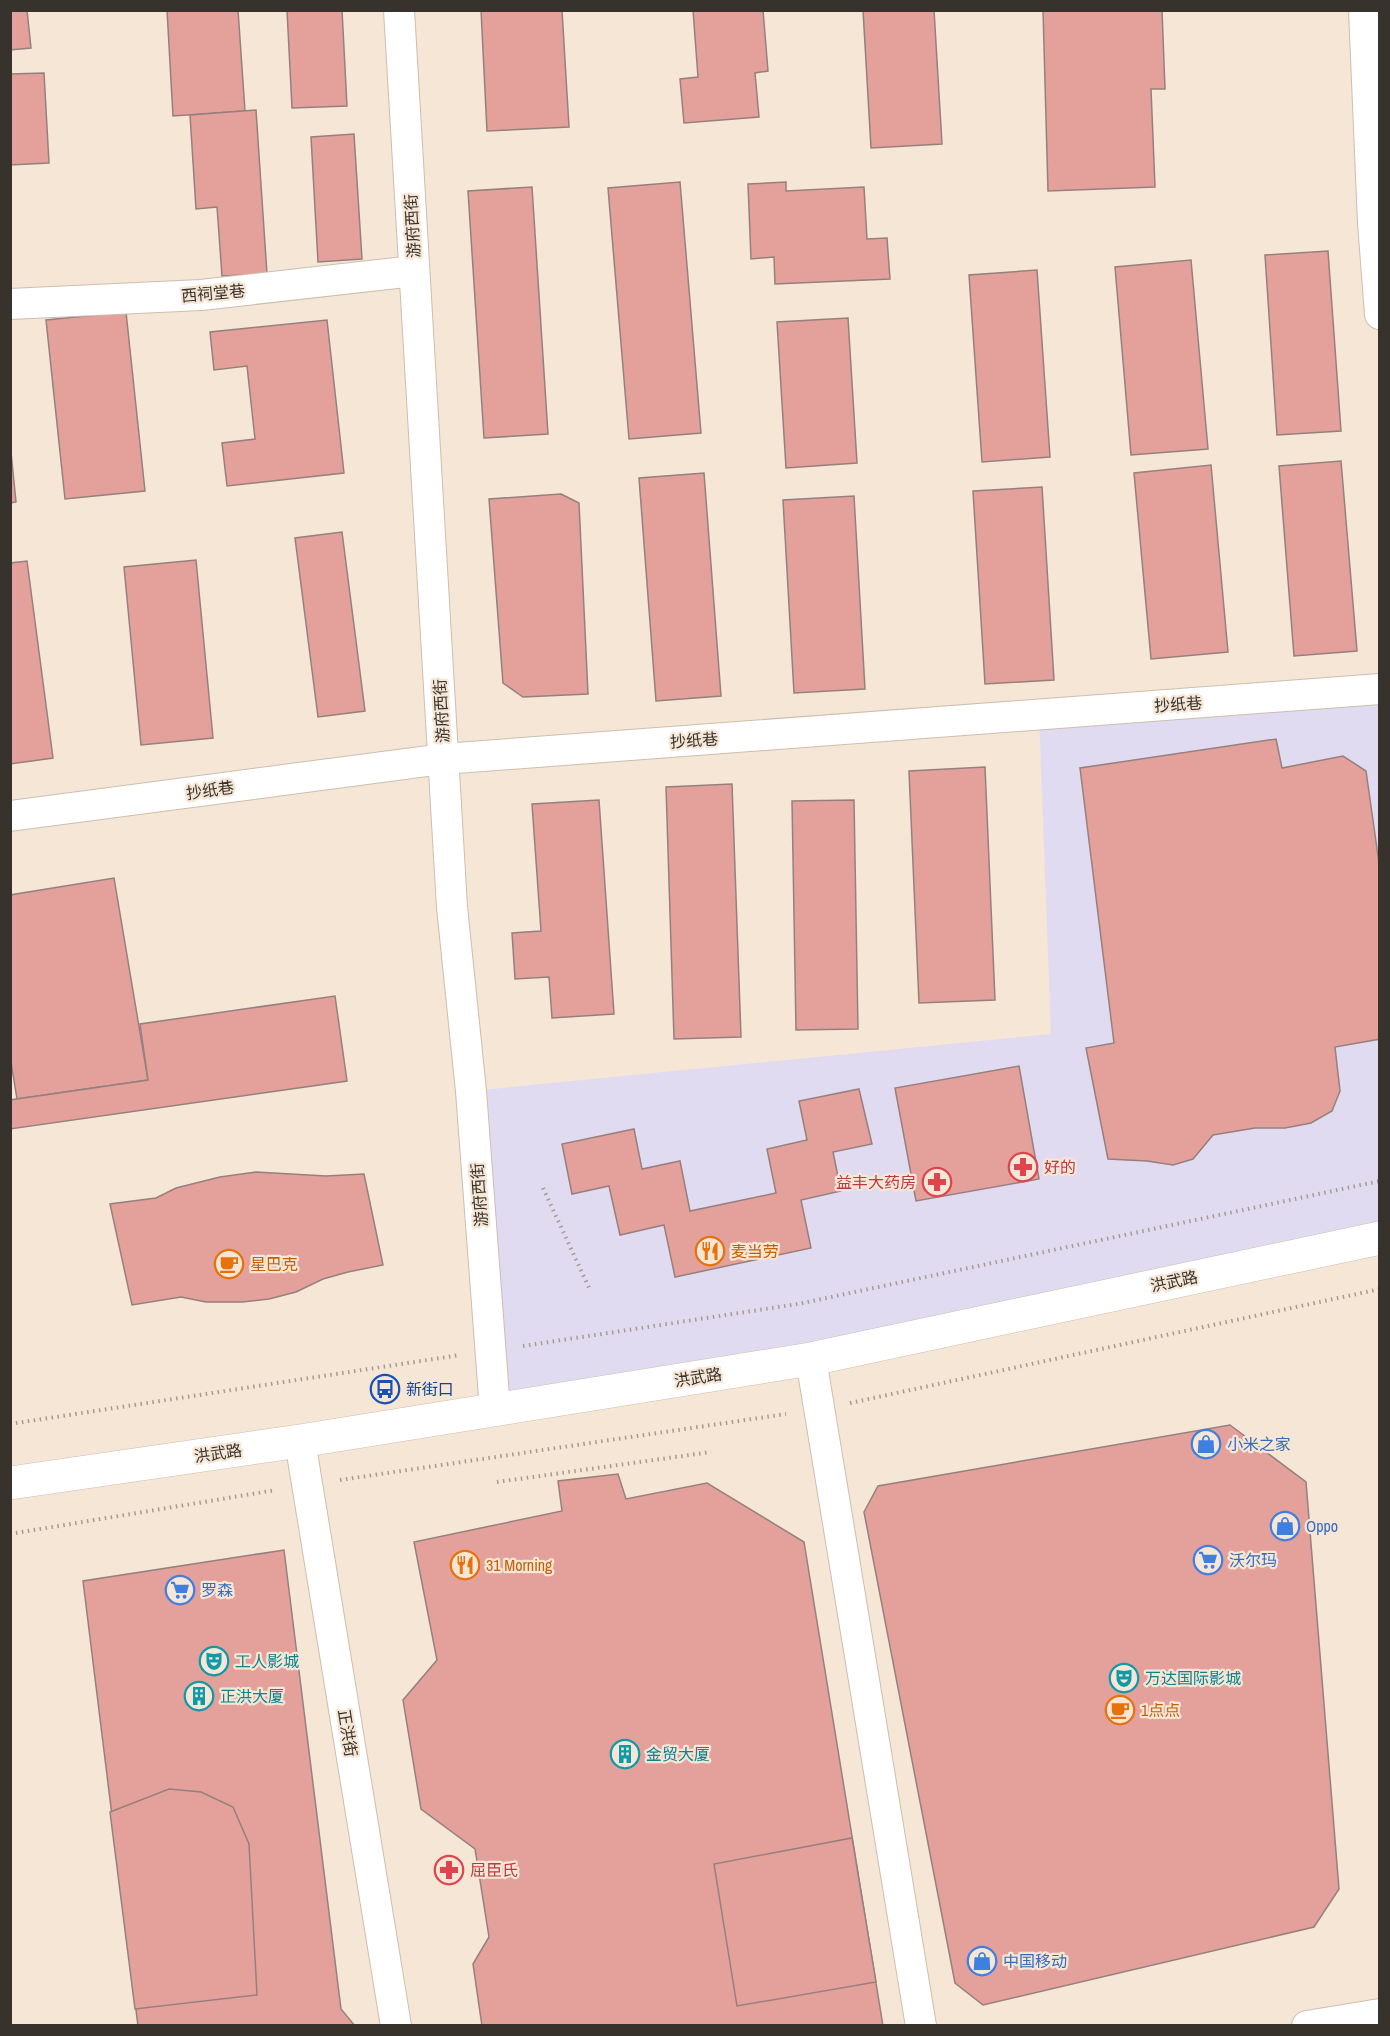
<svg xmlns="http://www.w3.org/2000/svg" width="1390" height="2036" viewBox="0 0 1390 2036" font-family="'Archivo Narrow','Noto Sans SC',sans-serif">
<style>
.commercial{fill:#e1dbf1}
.building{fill:#e4a09b;stroke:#96807e;stroke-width:1.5}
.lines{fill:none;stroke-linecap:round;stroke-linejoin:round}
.street-casing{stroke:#cdbeaf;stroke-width:32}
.secondary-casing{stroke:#cdbeaf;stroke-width:34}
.path{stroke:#a69b8f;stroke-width:4;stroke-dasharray:1.5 4.5;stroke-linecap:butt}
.street{stroke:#fff;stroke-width:30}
.secondary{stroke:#fff;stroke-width:33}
.labels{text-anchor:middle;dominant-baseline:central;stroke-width:4.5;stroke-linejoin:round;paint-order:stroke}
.street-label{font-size:16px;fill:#38322c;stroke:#f5e6d6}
.health-label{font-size:16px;fill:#be3a42;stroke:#f5e6d6;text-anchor:start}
.food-label{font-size:16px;fill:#c56008;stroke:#f5e6d6;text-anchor:start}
.transit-label{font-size:16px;fill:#164399;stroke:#f5e6d6;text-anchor:start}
.shop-label{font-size:16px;fill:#366cbe;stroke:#f5e6d6;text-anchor:start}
.culture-label{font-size:16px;fill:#0d838f;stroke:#f5e6d6;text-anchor:start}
</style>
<rect width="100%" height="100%" fill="#f5e6d6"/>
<!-- commercial -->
<polygon class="commercial" points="1379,689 1379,1238 495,1410 471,1091 1051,1034 1039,714"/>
<!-- building -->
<g class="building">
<polygon points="10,10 27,10 31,48 10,50"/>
<polygon points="167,10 238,10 245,111 173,116"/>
<polygon points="287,10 342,10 347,106 292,108"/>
<polygon points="481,10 562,10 569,127 487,131"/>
<polygon points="693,10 763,10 768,71 755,73 759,117 684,123 680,79 698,77"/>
<polygon points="863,10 934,10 942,144 871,148"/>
<polygon points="1043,10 1162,10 1165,89 1151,89 1155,187 1048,191"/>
<polygon points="44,73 49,163 10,165 10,74"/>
<polygon points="256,110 267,274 222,276 217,207 196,209 190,115"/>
<polygon points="354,134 362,259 318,262 311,137"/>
<polygon points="680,182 701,433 629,439 608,188"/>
<polygon points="786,182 786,191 864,187 867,239 887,238 890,279 775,284 774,257 751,259 748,184"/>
<polygon points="532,187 548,434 484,438 468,191"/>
<polygon points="1328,251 1341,431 1277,435 1265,255"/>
<polygon points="1191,260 1208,449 1131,455 1115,267"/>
<polygon points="1037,270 1050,457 982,462 969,275"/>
<polygon points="126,312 145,491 65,499 46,320"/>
<polygon points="848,318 857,463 786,468 777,322"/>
<polygon points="327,320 344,473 227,486 222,443 255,439 247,366 214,370 210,332"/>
<polygon points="10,442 16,502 10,503"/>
<polygon points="1341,461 1357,651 1294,656 1279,466"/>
<polygon points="1211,465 1228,652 1151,659 1134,473"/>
<polygon points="704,473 721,696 656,701 639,478"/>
<polygon points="1042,487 1054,680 985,684 973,491"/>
<polygon points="561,494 579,503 588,694 523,697 503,683 489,499"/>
<polygon points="854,496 865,689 794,693 783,500"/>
<polygon points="342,532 365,711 318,717 295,538"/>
<polygon points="196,560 213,738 141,745 124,567"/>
<polygon points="27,561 53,758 10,764 10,563"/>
<polygon points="1276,739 1282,768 1343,756 1366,771 1380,870 1380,1039 1335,1047 1340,1091 1332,1111 1311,1123 1285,1128 1255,1128 1213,1135 1193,1159 1173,1165 1147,1161 1108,1159 1086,1048 1114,1043 1080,768"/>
<polygon points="985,767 995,1000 919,1003 909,771"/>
<polygon points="732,784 741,1037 674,1039 666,787"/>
<polygon points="599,800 614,1014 552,1018 549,977 515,979 512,933 541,931 532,804"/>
<polygon points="854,800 858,1029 796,1030 792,801"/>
<polygon points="114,878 148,1080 17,1099 10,1056 10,895"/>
<polygon points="335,996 347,1081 10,1129 10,1100 148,1080 140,1024"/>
<polygon points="1019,1066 1039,1179 916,1201 895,1088"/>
<polygon points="859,1089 872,1144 833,1152 841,1191 801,1200 811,1248 675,1277 664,1225 620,1235 609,1186 572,1194 562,1144 634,1129 642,1169 680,1161 690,1211 776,1193 767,1149 807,1140 799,1101"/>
<polygon points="256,1172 326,1176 364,1174 383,1265 348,1272 323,1279 296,1292 269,1299 242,1302 206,1302 181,1297 132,1305 110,1204 156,1198 176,1188 220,1177"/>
<polygon points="1230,1425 1306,1482 1339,1889 1314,1927 983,2005 955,1983 864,1512 878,1486"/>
<polygon points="618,1474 626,1499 707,1483 804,1542 883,2026 482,2026 473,1964 489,1937 475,1849 421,1809 403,1700 437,1660 414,1542 562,1511 558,1481"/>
<polygon points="284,1550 341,2009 355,2026 138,2026 83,1581"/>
<polygon points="169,1789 201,1792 233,1807 249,1844 257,1995 135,2009 110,1812"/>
<polygon points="852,1838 876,1982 737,2006 714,1864"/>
</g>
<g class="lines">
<!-- street casing -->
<g class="street-casing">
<g id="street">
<polyline points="399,10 452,907 471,1091 495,1410"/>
<polyline points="1364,10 1373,223 1380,314"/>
<polyline points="10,304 201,295 414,271"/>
<polyline points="10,816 443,759 1380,689"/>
<polyline points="811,1359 921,2026"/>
<polyline points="300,1441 396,2026"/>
<polyline points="1307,2026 1380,2014"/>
</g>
</g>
<!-- secondary casing -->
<g class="secondary-casing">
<polyline id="secondary" points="10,1483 300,1441 811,1359 1380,1238"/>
</g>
<!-- path -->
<g class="path">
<polyline points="543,1188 590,1290"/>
<polyline points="523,1346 798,1304 1380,1181"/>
<polyline points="850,1403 1380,1289"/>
<polyline points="10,1424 460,1355"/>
<polyline points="340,1480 786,1414"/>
<polyline points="497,1482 711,1452"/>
<polyline points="10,1534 276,1490"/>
</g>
<!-- street -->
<use href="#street" class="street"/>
<!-- secondary -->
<use href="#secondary" class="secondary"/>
</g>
<!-- icons -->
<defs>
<g id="pharmacy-ring" transform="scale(1.5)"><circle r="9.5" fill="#f5e6d6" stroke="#e0444e" stroke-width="1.5"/><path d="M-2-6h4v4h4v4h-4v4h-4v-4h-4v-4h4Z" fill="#e0444e"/></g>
<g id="restaurant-ring" transform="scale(1.5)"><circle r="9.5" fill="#f5e6d6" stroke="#e8710a" stroke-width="1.5"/><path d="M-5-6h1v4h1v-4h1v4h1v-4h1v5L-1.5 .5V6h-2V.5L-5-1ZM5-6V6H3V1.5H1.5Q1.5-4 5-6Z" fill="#e8710a"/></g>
<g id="cafe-ring" transform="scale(1.5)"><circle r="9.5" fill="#f5e6d6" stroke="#e8710a" stroke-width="1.5"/><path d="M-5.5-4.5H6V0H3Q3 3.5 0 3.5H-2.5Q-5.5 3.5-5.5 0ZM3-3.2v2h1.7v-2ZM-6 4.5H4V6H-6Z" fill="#e8710a"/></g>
<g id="bus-ring" transform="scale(1.5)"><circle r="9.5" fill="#f5e6d6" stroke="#1a4fb4" stroke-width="1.5"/><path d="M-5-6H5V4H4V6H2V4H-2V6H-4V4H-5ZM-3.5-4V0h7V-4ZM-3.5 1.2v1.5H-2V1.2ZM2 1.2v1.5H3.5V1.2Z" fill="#1a4fb4"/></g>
<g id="shop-ring" transform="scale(1.5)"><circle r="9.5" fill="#f5e6d6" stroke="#3f7fe0" stroke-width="1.5"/><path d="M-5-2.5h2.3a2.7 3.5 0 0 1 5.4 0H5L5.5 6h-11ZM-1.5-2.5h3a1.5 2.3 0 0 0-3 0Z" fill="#3f7fe0"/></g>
<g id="supermarket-ring" transform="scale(1.5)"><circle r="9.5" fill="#f5e6d6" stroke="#3f7fe0" stroke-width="1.5"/><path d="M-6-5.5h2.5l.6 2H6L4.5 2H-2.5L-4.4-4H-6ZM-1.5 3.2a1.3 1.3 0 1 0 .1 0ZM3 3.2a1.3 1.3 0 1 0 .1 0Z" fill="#3f7fe0"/></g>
<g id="theatre-ring" transform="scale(1.5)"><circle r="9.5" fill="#f5e6d6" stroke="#0f9aa8" stroke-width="1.5"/><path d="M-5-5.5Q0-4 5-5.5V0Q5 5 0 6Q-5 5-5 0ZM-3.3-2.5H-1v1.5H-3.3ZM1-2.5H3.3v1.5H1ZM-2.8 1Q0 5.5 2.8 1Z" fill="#0f9aa8"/></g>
<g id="building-ring" transform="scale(1.5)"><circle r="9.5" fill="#f5e6d6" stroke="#0f9aa8" stroke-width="1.5"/><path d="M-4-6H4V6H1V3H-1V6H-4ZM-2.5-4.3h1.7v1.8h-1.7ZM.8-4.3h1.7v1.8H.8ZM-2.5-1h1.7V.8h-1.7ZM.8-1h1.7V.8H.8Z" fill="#0f9aa8"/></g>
</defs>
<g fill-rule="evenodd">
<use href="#pharmacy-ring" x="1023" y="1167"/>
<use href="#pharmacy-ring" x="937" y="1182"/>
<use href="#restaurant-ring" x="710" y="1251"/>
<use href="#cafe-ring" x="229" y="1264"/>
<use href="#bus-ring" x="385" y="1389"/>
<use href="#shop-ring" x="1206" y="1444"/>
<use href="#shop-ring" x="1285" y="1526"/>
<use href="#supermarket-ring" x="1208" y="1560"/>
<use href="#restaurant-ring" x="465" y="1565"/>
<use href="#supermarket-ring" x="180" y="1590"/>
<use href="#theatre-ring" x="214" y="1661"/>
<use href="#theatre-ring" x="1124" y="1678"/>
<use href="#building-ring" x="199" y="1696"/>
<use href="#cafe-ring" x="1120" y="1710"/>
<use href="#building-ring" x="625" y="1754"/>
<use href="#pharmacy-ring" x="449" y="1870"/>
<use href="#shop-ring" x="982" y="1961"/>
</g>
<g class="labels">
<!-- street labels -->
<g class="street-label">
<text transform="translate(412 226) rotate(-93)">游府西街</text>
<text transform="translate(213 293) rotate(-5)">西祠堂巷</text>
<text transform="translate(1178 704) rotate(-4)">抄纸巷</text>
<text transform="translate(441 711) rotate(-93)">游府西街</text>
<text transform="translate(694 740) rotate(-4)">抄纸巷</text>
<text transform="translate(210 790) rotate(-8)">抄纸巷</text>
<text transform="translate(479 1195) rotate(-94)">游府西街</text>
<text transform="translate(1174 1281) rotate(-12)">洪武路</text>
<text transform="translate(698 1377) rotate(-9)">洪武路</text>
<text transform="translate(218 1453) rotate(-8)">洪武路</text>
<text transform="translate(348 1733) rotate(81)">正洪街</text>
</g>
<!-- health labels -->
<g class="health-label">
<text x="1044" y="1167">好的</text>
<text x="916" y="1182" text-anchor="end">益丰大药房</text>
<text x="470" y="1870">屈臣氏</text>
</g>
<!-- food labels -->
<g class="food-label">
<text x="731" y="1251">麦当劳</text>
<text x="250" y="1264">星巴克</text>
<text x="486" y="1565">31 Morning</text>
<text x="1141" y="1710">1点点</text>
</g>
<!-- transit labels -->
<g class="transit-label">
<text x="406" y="1389">新街口</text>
</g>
<!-- shop labels -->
<g class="shop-label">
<text x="1227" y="1444">小米之家</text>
<text x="1306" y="1526">Oppo</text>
<text x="1229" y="1560">沃尔玛</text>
<text x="201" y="1590">罗森</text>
<text x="1003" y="1961">中国移动</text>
</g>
<!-- culture labels -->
<g class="culture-label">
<text x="235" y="1661">工人影城</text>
<text x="1145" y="1678">万达国际影城</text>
<text x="220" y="1696">正洪大厦</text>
<text x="646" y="1754">金贸大厦</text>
</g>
</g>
<!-- border -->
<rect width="1390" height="2036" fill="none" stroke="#38322c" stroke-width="24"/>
</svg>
